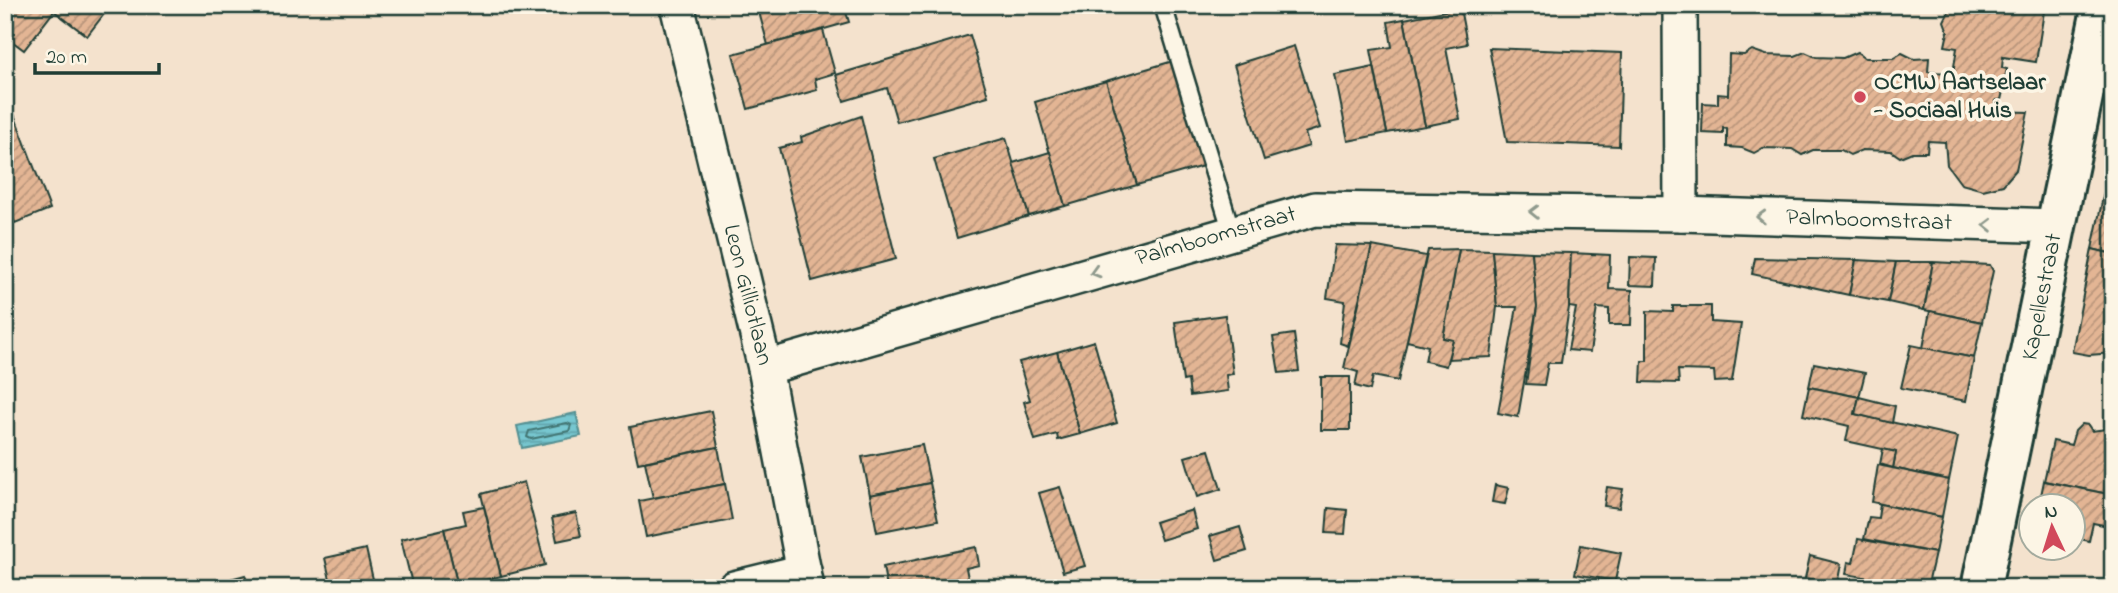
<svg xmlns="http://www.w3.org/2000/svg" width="2118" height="593" viewBox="0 0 2118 593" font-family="'Indie Flower',sans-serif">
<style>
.water{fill:url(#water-rules);stroke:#549092;stroke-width:2}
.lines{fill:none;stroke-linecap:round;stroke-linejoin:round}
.shore{stroke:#427472;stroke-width:2}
.building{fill:url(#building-hatch);stroke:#1f3d34;stroke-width:2}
.service-casing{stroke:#1f3d34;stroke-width:21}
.minor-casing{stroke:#1f3d34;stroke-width:38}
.tertiary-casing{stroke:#1f3d34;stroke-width:44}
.service{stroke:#fcf5e5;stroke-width:16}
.minor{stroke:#fcf5e5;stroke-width:33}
.tertiary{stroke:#fcf5e5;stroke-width:38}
.oneway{stroke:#8e998c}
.poi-dot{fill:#d1495b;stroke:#fcf5e5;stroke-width:2.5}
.labels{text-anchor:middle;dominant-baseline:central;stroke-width:7;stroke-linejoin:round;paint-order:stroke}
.poi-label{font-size:24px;font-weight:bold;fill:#1f3d34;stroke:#fcf5e5;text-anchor:start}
.street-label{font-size:24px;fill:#1f3d34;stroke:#fcf5e5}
</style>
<defs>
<pattern id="water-rules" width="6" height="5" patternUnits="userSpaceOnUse" patternTransform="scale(1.75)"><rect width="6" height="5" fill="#77c7d0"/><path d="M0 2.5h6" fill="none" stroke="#61a3aa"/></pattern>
<pattern id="building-hatch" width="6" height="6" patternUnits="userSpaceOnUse" patternTransform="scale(1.75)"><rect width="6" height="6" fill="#e3b594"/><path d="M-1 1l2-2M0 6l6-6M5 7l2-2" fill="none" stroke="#b7947a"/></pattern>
</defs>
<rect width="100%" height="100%" fill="#f4e2cd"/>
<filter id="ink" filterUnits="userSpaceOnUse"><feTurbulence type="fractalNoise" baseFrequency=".0143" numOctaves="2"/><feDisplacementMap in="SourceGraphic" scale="14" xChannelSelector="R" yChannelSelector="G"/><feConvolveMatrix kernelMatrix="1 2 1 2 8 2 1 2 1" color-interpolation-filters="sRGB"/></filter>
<g filter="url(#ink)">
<!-- water -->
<polygon class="water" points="576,413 581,436 522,448 517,426"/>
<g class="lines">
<!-- shore -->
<polygon class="shore" points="567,423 571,425 569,431 531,439 527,437 529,431"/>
</g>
<!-- building -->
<g class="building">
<polygon points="5,5 111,5 87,36 54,11 24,50 5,36"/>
<polygon points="757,5 844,5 849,22 768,45"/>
<polygon points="1952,5 2045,5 2036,62 2003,57 2002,68 2007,69 2005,79 2000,78 1998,90 2003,91 2001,100 1996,100 1995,111 2028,112 2016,170 2003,185 1983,190 1961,184 1947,165 1945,142 1928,141 1927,152 1912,152 1900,157 1891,151 1862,150 1850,155 1841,150 1813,150 1802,155 1792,149 1763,148 1754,153 1742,148 1727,147 1727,129 1723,128 1723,134 1702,133 1703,103 1718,104 1718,94 1728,95 1729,54 1744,55 1752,50 1766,55 1795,56 1805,52 1816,57 1843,58 1857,52 1865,58 1893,58 1902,53 1914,59 1929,58 1928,72 1953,73 1957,48 1945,46 1948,32 1944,21"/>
<polygon points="1460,8 1467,44 1446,48 1460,119 1425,126 1404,19"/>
<polygon points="1404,19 1425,126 1387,133 1371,50 1392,47 1388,22"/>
<polygon points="823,30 835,73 815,79 817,90 748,109 733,54"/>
<polygon points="970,35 988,96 897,122 887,88 844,101 836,75"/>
<polygon points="1294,46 1320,128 1305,133 1309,146 1264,160 1234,65"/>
<polygon points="1489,48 1622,53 1619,146 1507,142"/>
<polygon points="1173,61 1203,166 1137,185 1106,81"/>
<polygon points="1374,67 1387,133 1348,141 1335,75"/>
<polygon points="1106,81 1137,185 1065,206 1035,102"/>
<polygon points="12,109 50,209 15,223 5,196 5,112"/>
<polygon points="861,116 896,259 812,281 779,148 802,142 801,137"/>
<polygon points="1006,138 1029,216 957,238 934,159"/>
<polygon points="1050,152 1065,206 1029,216 1013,163"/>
<polygon points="2111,159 2113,160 2113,254 2092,249"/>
<polygon points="1335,245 1372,246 1348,346 1340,343 1345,301 1327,298"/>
<polygon points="1372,246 1426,256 1398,381 1373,376 1370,390 1355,386 1358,372 1344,368"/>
<polygon points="1459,249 1492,250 1497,307 1491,357 1448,359 1453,340 1443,338"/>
<polygon points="1459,249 1443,338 1453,340 1446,366 1425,361 1428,346 1407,341 1428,250"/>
<polygon points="2092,249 2113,254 2113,353 2089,355 2072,352"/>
<polygon points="1492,250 1532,252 1537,307 1518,417 1498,413 1517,307 1497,307"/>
<polygon points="1532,252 1571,253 1569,307 1561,363 1548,363 1544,385 1526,384 1537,307"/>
<polygon points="1571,253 1610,255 1609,289 1632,290 1631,325 1609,325 1609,309 1597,308 1590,352 1568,350 1576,308 1569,307"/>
<polygon points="1630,257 1656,258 1655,286 1629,285"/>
<polygon points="1755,258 1856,260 1849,295 1752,274"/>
<polygon points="1856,260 1896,262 1888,302 1849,295"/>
<polygon points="1896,262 1933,262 1924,310 1888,302"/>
<polygon points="1933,262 1990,265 1993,271 1982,322 1924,310"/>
<polygon points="1673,306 1711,306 1711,322 1741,324 1732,381 1715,382 1714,371 1678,370 1679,383 1641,382 1642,361 1647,361 1647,311 1673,312"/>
<polygon points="1930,311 1982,322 1974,358 1923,348"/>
<polygon points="1225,315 1233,374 1226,375 1228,391 1190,396 1188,380 1183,381 1175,322"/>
<polygon points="1294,334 1299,371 1279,373 1273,337"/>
<polygon points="1094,341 1117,423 1080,434 1057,352"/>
<polygon points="1911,345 1974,358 1966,401 1901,388"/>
<polygon points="1057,352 1080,434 1058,440 1057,434 1035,440 1024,402 1030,400 1019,362"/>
<polygon points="1814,363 1865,373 1859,397 1809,387"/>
<rect x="1321" y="377" width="29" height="53"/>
<polygon points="1809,387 1859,397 1855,414 1958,437 1949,480 1893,468 1896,452 1846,441 1849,426 1803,415"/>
<polygon points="1859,397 1895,406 1892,423 1855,414"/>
<polygon points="711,411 718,447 638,463 630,427"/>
<polygon points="2082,424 2088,425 2092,431 2113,428 2113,495 2044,481 2053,441 2071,445 2075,431"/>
<polygon points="922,445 930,483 870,495 862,457"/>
<polygon points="718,447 725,484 653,498 645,462"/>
<polygon points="1883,449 1896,452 1893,468 1880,464"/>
<polygon points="1209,450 1221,489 1197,497 1185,457"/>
<polygon points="1878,465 1949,480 1942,517 1872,502"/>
<polygon points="2044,481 2113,495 2113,527 2093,523 2089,541 2072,537 2072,505 2039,505"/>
<polygon points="524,482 545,565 501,576 481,494"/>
<polygon points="930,483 938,520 877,532 870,495"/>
<polygon points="725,484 732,520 646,537 639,501"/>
<polygon points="1495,485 1509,488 1505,504 1492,502"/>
<polygon points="1060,487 1085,566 1063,572 1039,493"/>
<polygon points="1607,487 1623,489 1619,508 1604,506"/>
<polygon points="1880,504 1942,517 1935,553 1864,539 1869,517 1878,518"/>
<polygon points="484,507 501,576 458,587 444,529 466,524 463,511"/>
<polygon points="1328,508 1347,510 1345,534 1326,533"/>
<polygon points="1192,510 1197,529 1161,540 1155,522"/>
<polygon points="576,513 581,536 557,541 552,518"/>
<polygon points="1240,527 1247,551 1217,560 1210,536"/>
<polygon points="444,529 458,587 413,588 401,539"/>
<polygon points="1858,539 1935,553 1927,588 1846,574 1848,562 1853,563"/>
<polygon points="1581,545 1621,553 1615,581 1575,574"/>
<polygon points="976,547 979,565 966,568 970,588 887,588 883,567"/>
<polygon points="366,549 375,588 332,588 325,558"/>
<polygon points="1810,556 1841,564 1837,585 1805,578"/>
<polygon points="245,575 249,588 206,588 205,586"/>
</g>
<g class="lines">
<!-- service casing -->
<g class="service-casing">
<polyline id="service" points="1163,5 1232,233"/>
</g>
<!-- minor casing -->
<g class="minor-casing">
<g id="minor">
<polyline points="677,5 765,368 807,588"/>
<polyline points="1680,5 1681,214"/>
<polyline points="765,368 1315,209 1681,214 2057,226"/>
<polyline points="734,588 804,571"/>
</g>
</g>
<!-- tertiary casing -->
<g class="tertiary-casing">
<polyline id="tertiary" points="1981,588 2102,5"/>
</g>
<!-- service -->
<use href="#service" class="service"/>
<!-- minor -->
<use href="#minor" class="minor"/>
<!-- tertiary -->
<use href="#tertiary" class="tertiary"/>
</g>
<!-- one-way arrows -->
<defs><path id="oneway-chevron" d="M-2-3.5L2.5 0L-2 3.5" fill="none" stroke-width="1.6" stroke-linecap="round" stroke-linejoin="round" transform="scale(1.75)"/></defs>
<g class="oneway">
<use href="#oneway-chevron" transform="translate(1534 212) rotate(-179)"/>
<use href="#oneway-chevron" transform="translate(1761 217) rotate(-178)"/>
<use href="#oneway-chevron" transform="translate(1988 225) rotate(-179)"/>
<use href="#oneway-chevron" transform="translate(1095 272) rotate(164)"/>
</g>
</g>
<!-- markers -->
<circle class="poi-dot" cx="1860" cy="97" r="7"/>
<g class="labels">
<!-- poi labels -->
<g class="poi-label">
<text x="1874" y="83">OCMW Aartselaar<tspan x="1874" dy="28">- Sociaal Huis</tspan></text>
</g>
<!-- street labels -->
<g class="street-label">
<text transform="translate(1869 221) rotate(2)">Palmboomstraat</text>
<text transform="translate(1216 237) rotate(-16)">Palmboomstraat</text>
<text transform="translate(747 295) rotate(76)">Leon Gilliotlaan</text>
<text transform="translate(2043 297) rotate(-79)">Kapellestraat</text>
</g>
</g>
<!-- margin -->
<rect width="2118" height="593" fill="none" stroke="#fcf5e5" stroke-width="28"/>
<rect x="14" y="14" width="2090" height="565" fill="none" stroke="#1f3d34" stroke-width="2.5" filter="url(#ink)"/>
<!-- north arrow -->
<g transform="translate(2052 527) rotate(356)"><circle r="33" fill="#fcf5e5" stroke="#a4ab9e" stroke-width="2"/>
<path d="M0-5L12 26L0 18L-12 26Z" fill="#d1495b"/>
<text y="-10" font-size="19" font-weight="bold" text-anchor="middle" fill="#1f3d34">N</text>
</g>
<!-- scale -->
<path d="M35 63v10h124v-10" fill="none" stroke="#1f3d34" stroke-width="3.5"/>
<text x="46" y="63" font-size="21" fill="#1f3d34" stroke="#fcf5e5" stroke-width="5" paint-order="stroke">20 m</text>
</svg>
